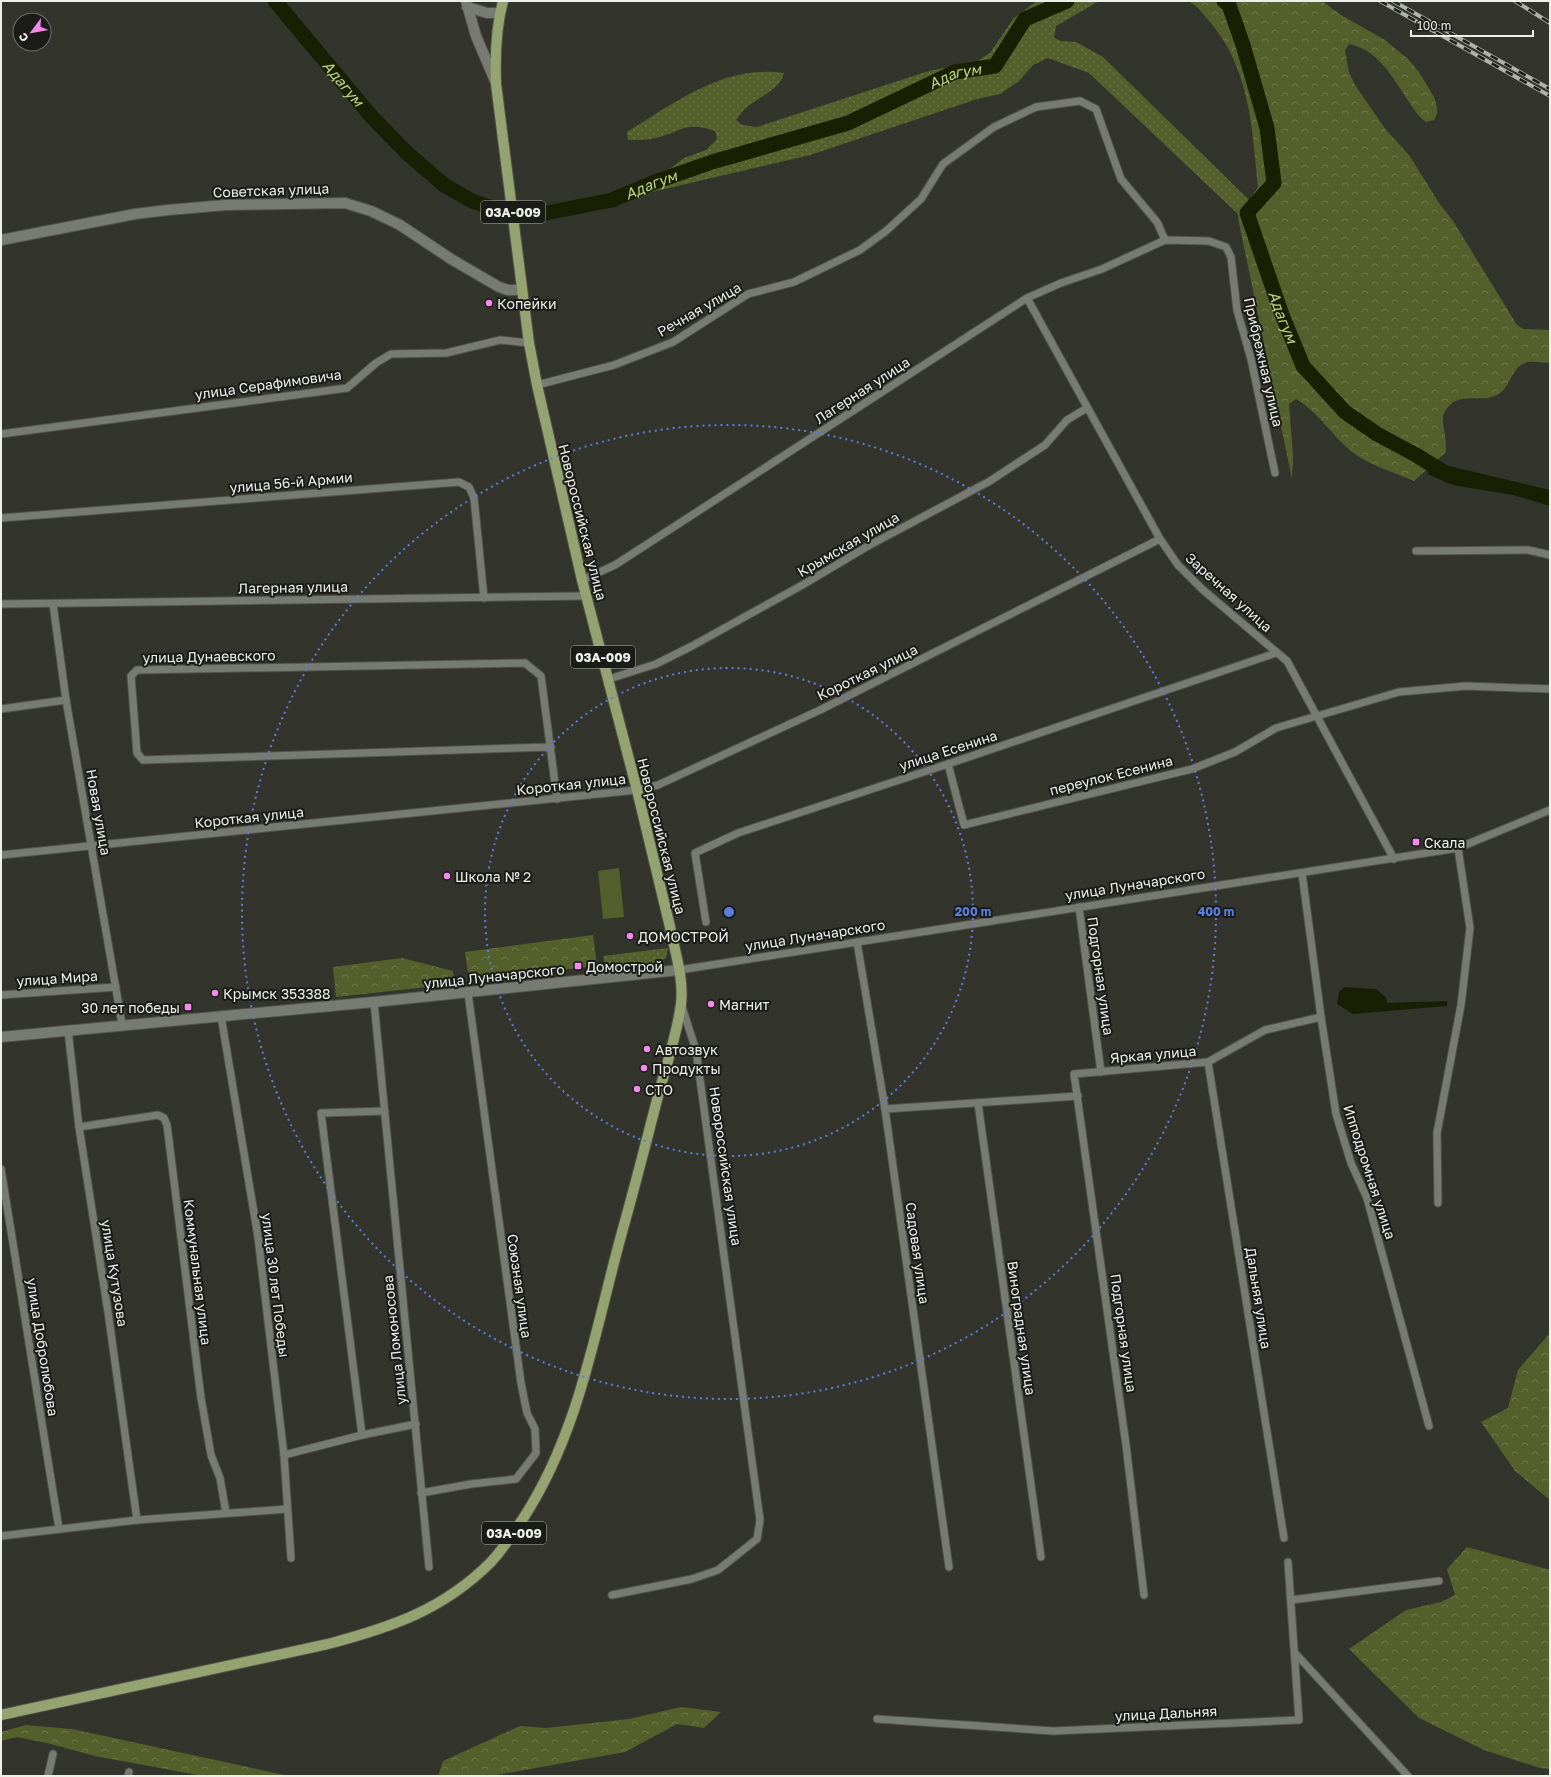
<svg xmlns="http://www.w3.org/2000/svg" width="1551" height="1777" viewBox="0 0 1551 1777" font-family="'Golos Text',sans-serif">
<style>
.grass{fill:url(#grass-dots)}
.forest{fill:url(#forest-crowns)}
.garden{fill:#54602c}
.water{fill:#191f03}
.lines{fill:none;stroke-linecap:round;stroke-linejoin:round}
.river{stroke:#191f03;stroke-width:15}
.minor-casing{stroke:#52544c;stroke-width:9}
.secondary-casing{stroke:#52544c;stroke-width:12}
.primary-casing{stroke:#52544c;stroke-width:12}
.minor{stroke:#787b71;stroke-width:7}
.secondary{stroke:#787b71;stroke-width:10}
.primary{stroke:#95a370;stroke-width:10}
.rail-casing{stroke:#b0b2ab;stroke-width:4}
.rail{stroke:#1b1c18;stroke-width:2.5;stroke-dasharray:8;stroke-linecap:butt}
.ring{fill:none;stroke:#5b7edd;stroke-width:2;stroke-dasharray:2 4}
.poi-dot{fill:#f788ec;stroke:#1b1c18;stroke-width:1.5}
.labels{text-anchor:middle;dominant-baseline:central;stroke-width:4;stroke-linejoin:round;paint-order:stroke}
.shield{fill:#1b1c18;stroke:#aeb0aa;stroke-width:1}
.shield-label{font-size:13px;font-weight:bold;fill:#edefe9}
.street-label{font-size:14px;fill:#edefe9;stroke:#1b1c18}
.poi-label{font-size:14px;fill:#edefe9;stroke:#1b1c18;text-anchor:start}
.water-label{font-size:15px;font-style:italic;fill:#bdd280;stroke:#1b1c18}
.centre{fill:#5b7edd;stroke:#1b1c18;stroke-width:2}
.ring-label{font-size:12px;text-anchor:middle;font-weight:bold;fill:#5b7edd;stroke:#1b1c18;stroke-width:4;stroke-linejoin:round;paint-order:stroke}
</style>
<defs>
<pattern id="grass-dots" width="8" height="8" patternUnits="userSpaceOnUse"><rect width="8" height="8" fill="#54602c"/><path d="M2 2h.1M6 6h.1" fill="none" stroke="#6d774b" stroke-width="1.8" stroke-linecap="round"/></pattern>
<pattern id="forest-crowns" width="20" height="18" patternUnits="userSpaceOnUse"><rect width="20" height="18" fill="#54602c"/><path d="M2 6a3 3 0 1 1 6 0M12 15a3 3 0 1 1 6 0" fill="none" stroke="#6d774b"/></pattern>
</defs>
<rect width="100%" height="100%" fill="#33352c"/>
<!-- grass -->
<g class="grass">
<path d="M 1037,1 L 1099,1 L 1056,26 L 1054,38 L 1061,41 L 1076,42 L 1103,57 L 1249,200 L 1238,218 L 1238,214 L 1089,73 L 1048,58 L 1033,65 L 1019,81 L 1000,94 L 977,99 L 810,155 L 626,198 L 657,175 L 671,168 L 684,158 L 706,150 L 717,139 L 715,131 C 685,121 683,131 656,138 C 647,140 637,140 628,140 L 627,132 C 676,102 725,64 784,73 C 780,90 758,97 746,108 C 742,111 739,116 736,120 L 742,125 L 757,127 L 929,71 L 976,62 L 990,53 L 1013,19 Z"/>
<polygon points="668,948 666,958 653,965 606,970 603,956"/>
</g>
<!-- forest -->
<g class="forest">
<path d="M 1188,1 L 1322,1 L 1341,15 L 1385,40 L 1409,60 L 1419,72 L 1434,97 L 1437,107 L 1437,114 L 1434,120 L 1426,122 L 1420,117 C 1400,93 1384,50 1349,44 L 1345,50 L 1349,72 L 1355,85 L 1386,130 L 1409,155 L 1439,203 L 1453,221 L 1517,325 L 1523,329 L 1550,330 L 1550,363 C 1543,363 1535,361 1528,362 C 1511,365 1511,388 1497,395 C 1482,403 1460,392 1448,407 C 1439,418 1444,424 1445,436 C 1446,441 1446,446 1446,452 L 1414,481 C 1394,472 1372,466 1355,454 C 1333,438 1320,413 1296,399 L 1289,404 L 1293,456 L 1292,479 L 1238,218 L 1258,187 C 1252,128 1250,69 1210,22 C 1203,14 1197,5 1188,1 Z"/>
<polygon points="593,935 597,966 469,980 465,952"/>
<polygon points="402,958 453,971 455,984 336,997 333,967"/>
<polygon points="1550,1333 1550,1500 1515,1471 1481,1422 1508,1408 1518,1370"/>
<polygon points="1467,1547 1550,1570 1550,1769 1540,1768 1484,1750 1419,1718 1349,1649 1406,1610 1441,1602 1455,1595 1447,1569"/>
<polygon points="681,1707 721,1712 704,1728 677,1724 625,1752 491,1776 438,1776 443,1761 520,1726 546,1728 629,1719"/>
<polygon points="26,1725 72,1729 289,1776 203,1776 95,1756 47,1743 17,1737 1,1741 1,1732"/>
</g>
<!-- garden -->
<polygon class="garden" points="619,868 624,917 603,919 598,871"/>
<!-- water -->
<g class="water">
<polygon points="1436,463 1550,490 1550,506 1513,495 1453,485 1427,474"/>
<polygon points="1344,987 1376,989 1386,997 1387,1003 1447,1001 1447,1006 1353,1014 1337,1004 1339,992"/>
</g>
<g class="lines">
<!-- river -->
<g class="river">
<path id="s1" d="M 275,1 L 371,116 L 407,153 L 444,185 L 472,201 L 502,211 L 531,216 L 612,200 L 655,182 L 712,162 L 848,123 L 955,72 L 995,66 L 1025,19 L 1067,1"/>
<path id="s2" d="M 1224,1 L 1229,5 L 1243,45 L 1267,128 L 1274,183 L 1247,213 L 1281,312 L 1303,366 L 1345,412 L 1377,434 L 1416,455 L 1450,476"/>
</g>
<!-- minor casing -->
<g class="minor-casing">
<g id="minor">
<polyline points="1027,298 1160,539 1178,565 1202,589 1287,661 1394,859"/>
<polyline points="537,385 614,365 673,342 748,294 794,282 860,250 886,231 921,199 943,164 994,127 1036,107 1080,101 1096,109 1121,179 1157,222 1165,240"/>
<polyline points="1,434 347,388 376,363 391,354 446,353 500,340 529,343"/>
<polyline points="1,518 459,482 469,487 474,498 484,598"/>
<polyline points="1416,551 1528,550 1550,555"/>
<polyline points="582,580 615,565 1027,298 1061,283 1102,269 1165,240 1209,241 1226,247 1231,257 1237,310 1251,359 1275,473"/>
<polyline points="1,604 586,596"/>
<polyline points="53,604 66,700 122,1024"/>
<polyline points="609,679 656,664 692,646 806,583 868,546 990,481 1045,445 1067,420 1087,408"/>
<polyline points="1,709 66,700"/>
<polyline points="551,747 143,760 137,753 131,676 137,670 525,663 541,676 557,799"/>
<polyline points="948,764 964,825 1192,769 1235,752 1276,728 1399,692 1466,686 1550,689"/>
<polyline points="1,855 637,790 658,785 820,710 1160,539"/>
<polyline points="1302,873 1321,1017 1336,1114 1351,1163 1367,1198 1429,1426"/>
<polyline points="1079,907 1101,1072"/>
<polyline points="706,922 695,853 738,833 948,764 1276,653"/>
<polyline points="857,942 885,1109 949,1567"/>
<polyline points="679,970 1458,848 1550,810"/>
<polyline points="1,995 116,987"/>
<polyline points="374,1002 429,1567"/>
<polyline points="221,1016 258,1237 284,1455 291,1558"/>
<polyline points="68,1030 79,1127 108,1312 137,1520"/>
<polyline points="1208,1062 1284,1538"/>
<polyline points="978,1103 1041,1557"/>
<polyline points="885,1109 1078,1096"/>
<polyline points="79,1127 158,1115 164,1118 167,1125 201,1398 211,1455 220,1478 226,1513"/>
<polyline points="1,1169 59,1529"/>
<polyline points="1438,1203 1437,1133 1461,1005 1470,928 1458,848"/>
<polyline points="362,1435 321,1113 385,1111"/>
<polyline points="284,1455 362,1435 416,1424"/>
<polyline points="421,1493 471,1484 516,1479 536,1453 535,1429 527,1413 521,1383 468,993"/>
<polyline points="1,1536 137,1520 287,1509"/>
<polyline points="612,1595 692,1579 718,1570 757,1539 760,1520 696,1050 682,1007"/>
<polyline points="1144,1595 1126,1445 1074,1074 1208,1062 1265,1030 1321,1017"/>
<polyline points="1291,1600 1439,1581"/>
<polyline points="1295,1653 1408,1776"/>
<polyline points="877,1719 1053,1731 1299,1720 1288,1562"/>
<polyline points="48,1776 53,1754"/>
<polyline points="128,1776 129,1772"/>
</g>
</g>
<!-- secondary casing -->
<g class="secondary-casing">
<g id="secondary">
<polyline points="466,1 476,36 496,83"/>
<polyline points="467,7 487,13 500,13"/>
<polyline points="1,240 135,214 168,210 226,205 345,203 371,211 400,225 451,259 499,287 508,290 522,290"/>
<polyline points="1,1037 374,1002 679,970"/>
</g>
</g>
<!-- primary casing -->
<g class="primary-casing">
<path id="primary" d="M 1,1715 L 328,1644 C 392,1627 443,1610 491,1562 C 504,1548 514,1532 524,1517 C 581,1429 596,1324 624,1225 C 636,1182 647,1139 658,1096 C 666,1066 677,1035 681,1004 C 684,979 675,952 670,927 L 637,790 L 582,580 L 537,385 L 529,343 L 496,84 C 495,57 496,27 503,1"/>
</g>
<!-- minor -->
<use href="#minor" class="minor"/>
<!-- secondary -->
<use href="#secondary" class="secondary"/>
<!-- primary -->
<use href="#primary" class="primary"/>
<!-- rail casing -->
<g class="rail-casing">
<g id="rail">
<polyline points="1380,1 1550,96"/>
<polyline points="1393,1 1550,89"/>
<polyline points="1515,1 1550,23"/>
</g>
</g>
<!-- rail -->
<use href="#rail" class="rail"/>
</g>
<!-- distance rings -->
<g class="ring">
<circle cx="729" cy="912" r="244"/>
<circle cx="729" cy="912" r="487"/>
</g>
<!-- markers -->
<g class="poi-dot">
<circle cx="489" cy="303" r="4"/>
<rect x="1412" y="838" width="8" height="8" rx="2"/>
<circle cx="447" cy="876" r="4"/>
<circle cx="630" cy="936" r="4"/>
<rect x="574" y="962" width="8" height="8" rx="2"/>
<circle cx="215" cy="993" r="4"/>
<circle cx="711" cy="1004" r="4"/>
<rect x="184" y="1003" width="8" height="8" rx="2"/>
<circle cx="647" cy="1049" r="4"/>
<circle cx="644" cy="1068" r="4"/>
<circle cx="637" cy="1089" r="4"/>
</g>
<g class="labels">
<!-- shield labels -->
<g class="shield">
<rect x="481" y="201" width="64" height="22" rx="3"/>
<rect x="571" y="646" width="64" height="22" rx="3"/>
<rect x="482" y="1522" width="64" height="22" rx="3"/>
</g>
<g class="shield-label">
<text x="513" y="212">03А-009</text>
<text x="603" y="657">03А-009</text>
<text x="514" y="1533">03А-009</text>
</g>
<!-- street labels -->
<g class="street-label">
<text transform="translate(271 190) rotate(-2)">Советская улица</text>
<text transform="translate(699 309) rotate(-30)">Речная улица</text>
<text transform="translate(1264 362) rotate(77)">Прибрежная улица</text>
<text transform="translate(268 384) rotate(-8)">улица Серафимовича</text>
<text transform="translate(862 390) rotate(-33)">Лагерная улица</text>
<text transform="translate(291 482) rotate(-5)">улица 56-й Армии</text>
<text transform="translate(583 522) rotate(76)">Новороссийская улица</text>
<text transform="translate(848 544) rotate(-30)">Крымская улица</text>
<text transform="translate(293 587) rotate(-1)">Лагерная улица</text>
<text transform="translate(1229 592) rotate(42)">Заречная улица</text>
<text transform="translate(209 656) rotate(-1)">улица Дунаевского</text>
<text transform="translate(867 672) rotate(-26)">Короткая улица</text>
<text transform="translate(948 750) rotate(-18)">улица Есенина</text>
<text transform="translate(1111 775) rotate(-14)">переулок Есенина</text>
<text transform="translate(571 784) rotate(-6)">Короткая улица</text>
<text transform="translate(99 812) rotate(80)">Новая улица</text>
<text transform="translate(249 817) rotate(-6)">Короткая улица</text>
<text transform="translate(662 836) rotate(76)">Новороссийская улица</text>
<text transform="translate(1135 884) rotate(-9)">улица Луначарского</text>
<text transform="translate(815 935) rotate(-9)">улица Луначарского</text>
<text transform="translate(494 976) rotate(-6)">улица Луначарского</text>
<text transform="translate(1101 976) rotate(82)">Подгорная улица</text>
<text transform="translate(57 978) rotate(-4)">улица Мира</text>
<text transform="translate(1153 1054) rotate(-5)">Яркая улица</text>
<text transform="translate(726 1166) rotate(82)">Новороссийская улица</text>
<text transform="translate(1370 1172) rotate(72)">Ипподромная улица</text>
<text transform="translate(918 1253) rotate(82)">Садовая улица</text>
<text transform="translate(198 1272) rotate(83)">Коммунальная улица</text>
<text transform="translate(115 1273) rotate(81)">улица Кутузова</text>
<text transform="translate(276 1285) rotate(83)">улица 30 лет Победы</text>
<text transform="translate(520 1286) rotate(82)">Союзная улица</text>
<text transform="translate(1259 1298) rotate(81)">Дальняя улица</text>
<text transform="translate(1022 1328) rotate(82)">Виноградная улица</text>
<text transform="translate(1124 1333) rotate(82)">Подгорная улица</text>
<text transform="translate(394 1340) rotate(-96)">улица Ломоносова</text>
<text transform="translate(43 1347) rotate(81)">улица Добролюбова</text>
<text transform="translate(1166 1713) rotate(-3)">улица Дальняя</text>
</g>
<!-- poi labels -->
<g class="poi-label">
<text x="497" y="303">Копейки</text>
<text x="1424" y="842">Скала</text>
<text x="455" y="876">Школа № 2</text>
<text x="638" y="936">ДОМОСТРОЙ</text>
<text x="586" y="966">Домострой</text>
<text x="223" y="993">Крымск 353388</text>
<text x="719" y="1004">Магнит</text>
<text x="180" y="1007" text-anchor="end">30 лет победы</text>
<text x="655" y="1049">Автозвук</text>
<text x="652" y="1068">Продукты</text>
<text x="645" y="1089">СТО</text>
</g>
<!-- water labels -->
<g class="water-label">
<text stroke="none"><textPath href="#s1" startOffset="792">Адагум</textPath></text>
<text stroke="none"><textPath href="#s1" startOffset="107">Адагум</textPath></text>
<text stroke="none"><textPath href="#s1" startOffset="468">Адагум</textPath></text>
<text stroke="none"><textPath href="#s2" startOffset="341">Адагум</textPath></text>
</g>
</g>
<circle cx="729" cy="912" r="6" class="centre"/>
<g class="ring-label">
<text x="973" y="916">200 m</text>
<text x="1216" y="916">400 m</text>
</g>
<!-- border -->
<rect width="1551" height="1777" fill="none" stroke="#edefe9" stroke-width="4"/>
<!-- north arrow -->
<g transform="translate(32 32) rotate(238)"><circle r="19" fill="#1b1c18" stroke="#6f706c"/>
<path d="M0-3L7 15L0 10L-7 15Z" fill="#f788ec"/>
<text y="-6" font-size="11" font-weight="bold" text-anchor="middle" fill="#edefe9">С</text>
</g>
<!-- scale -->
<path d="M1411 30v6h122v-6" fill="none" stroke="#edefe9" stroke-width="2"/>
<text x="1417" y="30" font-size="12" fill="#edefe9" stroke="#1b1c18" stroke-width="3" paint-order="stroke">100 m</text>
</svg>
